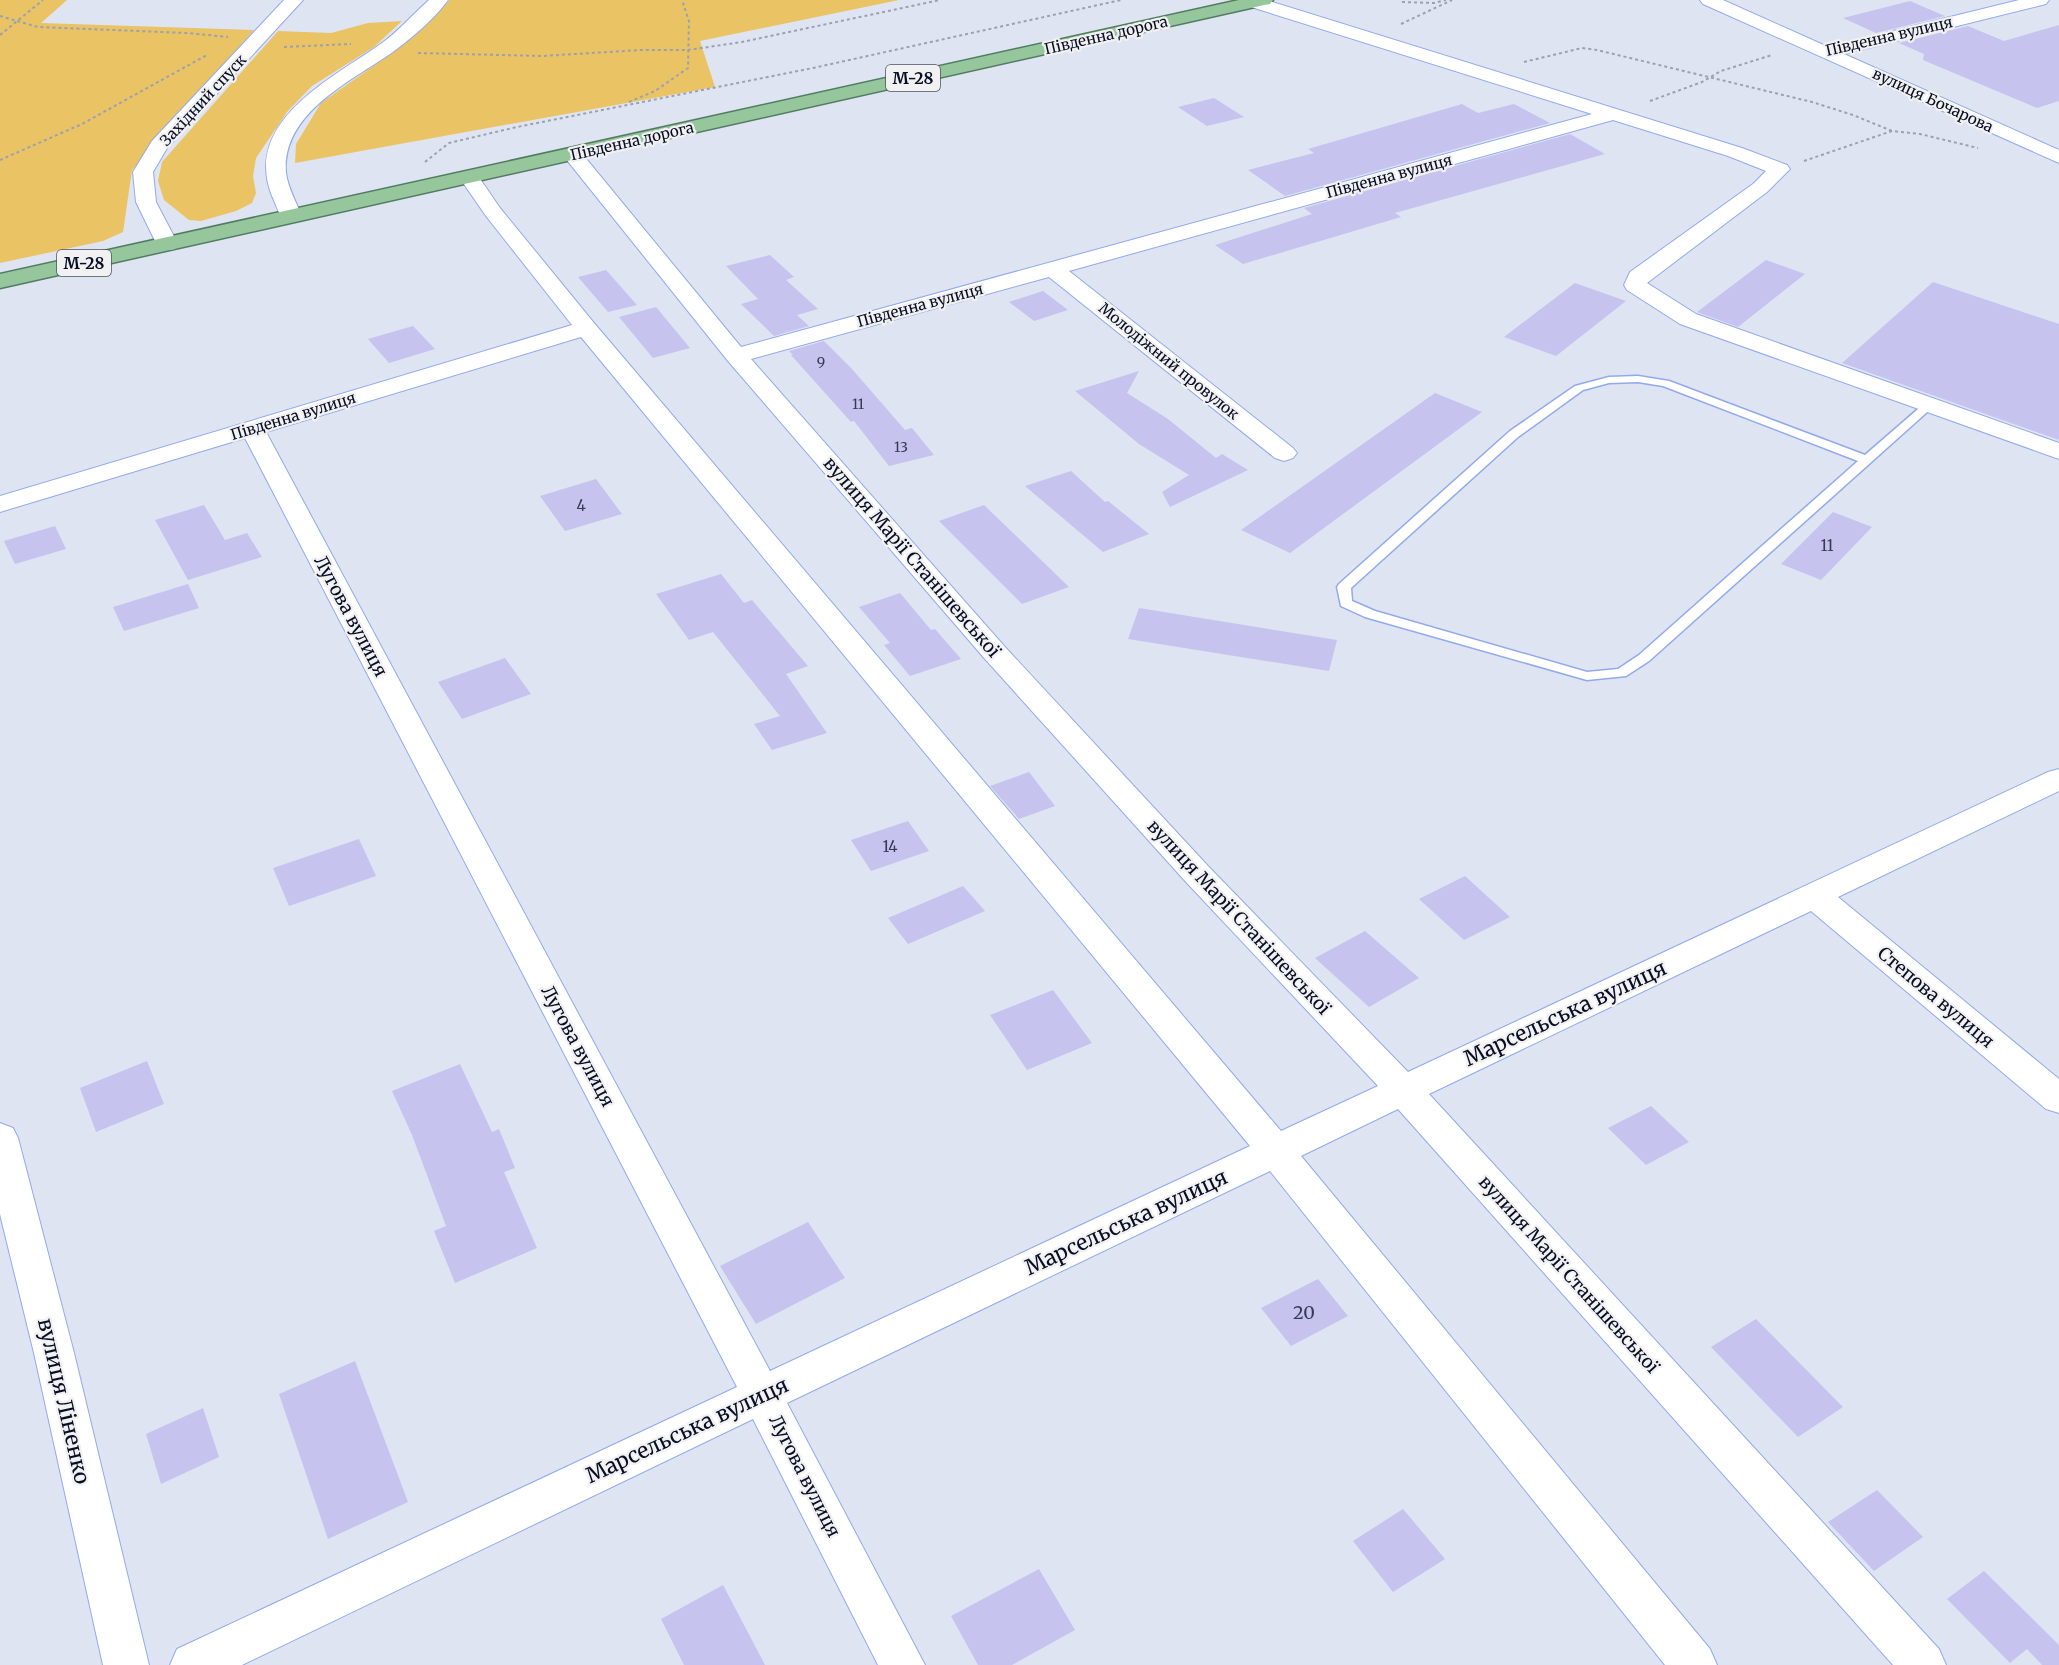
<svg xmlns="http://www.w3.org/2000/svg" width="2059" height="1665" viewBox="0 0 2059 1665" font-family="Merriweather,serif">
<style>
.green{fill:#e9c364}
.building{fill:#c6c3ef}
.lines{fill:none;stroke-linecap:round;stroke-linejoin:round}
.service-casing{stroke:#91aaec;stroke-width:3}
.minor-casing{stroke:#91aaec;stroke-width:2}
.trunk-casing{stroke:#527c62;stroke-width:3}
.path{stroke:#9ba1b1;stroke-width:2;stroke-dasharray:3 3;stroke-linecap:butt}
.service{fill:#fff;fill-rule:evenodd}
.minor{fill:#fff;fill-rule:evenodd}
.trunk{fill:#96c69c;fill-rule:evenodd}
.labels{text-anchor:middle;dominant-baseline:central;stroke-width:4.5;stroke-linejoin:round;paint-order:stroke}
.far-number-label{font-size:14px;fill:#363a57}
.far-street-label{font-size:15px;fill:#060d24;stroke:#f1f1f1}
.number-label{font-size:15px;fill:#363a57}
.shield{fill:#f1f1f1;stroke:#4c5162;stroke-width:1.5}
.shield-label{font-size:16px;font-weight:bold;fill:#060d24}
.street-label{font-size:18px;fill:#060d24;stroke:#f1f1f1}
.near-number-label{font-size:18px;fill:#363a57}
.near-street-label{font-size:21px;fill:#060d24;stroke:#f1f1f1}
</style>
<rect width="100%" height="100%" fill="#dfe4f2"/>
<!-- green -->
<g class="green">
<polygon points="0,0 67,0 41,23 254,30 132,170 123,232 103,241 0,263"/>
<polygon points="450,0 899,0 700,41 715,87 295,163 296,144 321,103 400,47"/>
<polygon points="402,21 374,47 312,86 287,112 256,158 253,176 256,193 252,203 236,211 201,221 189,220 164,200 158,181 162,162 278,31 331,33 368,23"/>
</g>
<!-- building -->
<g class="building">
<polygon points="1910,1 1945,16 1876,33 1843,18"/>
<polygon points="2059,25 2059,101 2037,108 1923,60 1924,54 1899,43 1968,26 2004,41"/>
<polygon points="1214,98 1244,117 1207,126 1178,107"/>
<polygon points="1462,104 1478,113 1514,104 1550,123 1285,196 1248,170 1314,153 1308,149"/>
<polygon points="1570,134 1605,154 1395,213 1401,217 1243,264 1215,245 1312,214 1304,208"/>
<polygon points="770,255 794,277 786,280 818,309 797,315 809,326 774,336 741,304 758,299 726,266"/>
<polygon points="1766,260 1805,274 1738,327 1697,312"/>
<polygon points="606,270 637,305 608,312 578,277"/>
<polygon points="1933,282 2059,324 2059,440 1842,363"/>
<polygon points="1575,283 1626,301 1556,356 1504,337"/>
<polygon points="1043,291 1068,310 1034,321 1009,302"/>
<polygon points="656,307 690,348 653,358 619,317"/>
<polygon points="413,326 435,349 389,363 368,339"/>
<polygon points="824,341 852,369 905,430 912,428 934,455 889,466 854,421 851,422 791,355 793,355 789,351"/>
<polygon points="1139,371 1127,393 1168,419 1216,458 1222,454 1248,470 1170,507 1162,492 1189,475 1139,444 1075,391"/>
<polygon points="1435,393 1482,412 1290,553 1241,530"/>
<polygon points="1071,471 1105,502 1108,501 1149,534 1103,552 1025,486"/>
<polygon points="596,479 622,514 565,531 540,496"/>
<polygon points="204,505 225,540 247,533 262,557 188,580 155,520"/>
<polygon points="984,505 1069,587 1022,604 939,521"/>
<polygon points="1833,512 1872,527 1821,580 1781,564"/>
<polygon points="55,526 66,549 15,564 4,541"/>
<polygon points="721,574 744,603 752,600 808,666 786,674 827,733 772,750 754,724 780,716 713,632 689,640 656,594"/>
<polygon points="188,584 199,608 124,631 113,607"/>
<polygon points="900,593 931,630 935,629 961,659 910,676 884,645 890,643 859,607"/>
<polygon points="1139,608 1337,640 1329,671 1128,639"/>
<polygon points="505,658 531,694 462,719 438,682"/>
<polygon points="1029,772 1055,806 1019,819 990,786"/>
<polygon points="908,821 929,851 871,871 851,840"/>
<polygon points="359,839 376,876 289,906 273,868"/>
<polygon points="1465,876 1510,917 1464,940 1419,899"/>
<polygon points="963,886 985,911 908,944 888,918"/>
<polygon points="1365,931 1419,978 1369,1007 1315,958"/>
<polygon points="1053,990 1092,1043 1027,1070 990,1015"/>
<polygon points="147,1061 164,1104 96,1132 80,1088"/>
<polygon points="460,1064 492,1132 499,1129 515,1168 504,1172 537,1248 455,1283 434,1231 446,1226 412,1135 392,1091"/>
<polygon points="1651,1106 1689,1142 1646,1165 1608,1128"/>
<polygon points="808,1222 845,1278 756,1324 720,1266"/>
<polygon points="1318,1279 1348,1316 1291,1346 1261,1308"/>
<polygon points="1756,1319 1843,1407 1798,1437 1711,1347"/>
<polygon points="355,1361 408,1502 328,1539 279,1394"/>
<polygon points="203,1408 219,1457 161,1484 146,1434"/>
<polygon points="1877,1490 1923,1537 1874,1571 1828,1522"/>
<polygon points="1403,1509 1445,1559 1393,1592 1353,1541"/>
<polygon points="1039,1569 1075,1630 1012,1665 978,1665 951,1616"/>
<polygon points="1984,1571 2059,1645 2059,1665 2042,1665 2027,1649 2010,1663 1947,1599"/>
<polygon points="723,1585 765,1665 684,1665 661,1619"/>
</g>
<g class="lines">
<!-- service casing -->
<g class="service-casing">
<path id="service" d="M 1638,376 L 1669,381 L 1865,455 L 1925,403 L 1933,403 L 1935,405 L 1649,661 L 1626,676 L 1587,680 L 1365,617 L 1341,606 L 1337,587 L 1339,584 L 1510,431 L 1575,386 L 1609,377 ZM 1638,382 L 1663,386 L 1858,461 L 1639,655 L 1618,669 L 1587,672 L 1375,611 L 1352,601 L 1351,588 L 1518,437 L 1583,390 L 1609,383 Z"/>
</g>
<!-- minor casing -->
<g class="minor-casing">
<g id="minor">
<polygon points="284,0 303,0 167,148 153,172 156,202 178,244 175,249 167,250 159,249 136,202 133,172 152,141"/>
<path d="M 429,0 L 448,0 C 436,17 411,39 394,51 C 354,80 281,112 286,173 C 288,188 296,202 302,216 L 298,220 L 291,222 L 284,220 C 278,213 276,204 272,196 C 242,121 333,78 382,43 C 399,31 413,14 429,0 Z"/>
<path d="M 1247,0 L 1266,0 L 1742,148 L 1787,165 L 1790,169 L 1767,192 L 1647,283 L 1696,314 L 2059,443 L 2059,459 L 1680,324 L 1627,290 L 1624,285 L 1630,272 L 1753,184 L 1766,171 L 1728,156 L 1613,120 L 1069,271 L 1293,448 L 1297,453 L 1293,458 L 1284,461 L 1275,458 L 1049,277 L 751,359 L 1005,647 L 1208,866 L 1408,1072 L 2048,772 L 2059,769 L 2059,791 L 1838,897 L 2059,1079 L 2059,1113 L 2046,1109 L 1811,911 L 1429,1094 L 1939,1649 L 1946,1665 L 1893,1665 L 1398,1109 L 1301,1156 L 1710,1649 L 1717,1665 L 1665,1665 L 1270,1171 L 787,1403 L 925,1665 L 878,1665 L 753,1419 L 242,1665 L 170,1665 L 177,1649 L 737,1387 L 245,438 L 0,512 L 0,496 L 572,325 L 486,216 L 459,177 L 462,173 L 476,173 L 500,208 L 594,323 L 1281,1131 L 1378,1086 L 1186,882 L 985,659 L 728,361 L 562,154 L 565,150 L 579,150 L 741,347 L 1592,114 L 1248,6 ZM 581,337 L 1250,1146 L 770,1371 L 266,432 Z"/>
<polygon points="1700,0 1723,0 1828,47 2019,0 2049,0 2046,4 1844,54 2059,150 2059,163 1703,4"/>
<polygon points="0,1123 13,1128 18,1138 74,1353 149,1665 103,1665 34,1353 0,1214"/>
</g>
</g>
<!-- trunk casing -->
<g class="trunk-casing">
<polygon id="trunk" points="1239,0 1273,0 1270,4 1264,5 0,288 0,274"/>
</g>
<!-- path -->
<g class="path">
<polyline points="1402,2 1434,3 1446,0"/>
<polyline points="0,16 38,27 187,33 228,37"/>
<polyline points="1401,24 1452,0"/>
<polyline points="0,35 43,0"/>
<polyline points="284,47 351,44"/>
<polyline points="418,53 542,56 641,50 688,50 742,42 940,0"/>
<polyline points="1524,62 1582,48 1597,50 1812,102 1853,115 1892,131"/>
<polyline points="1650,101 1702,82 1721,71 1772,55"/>
<polyline points="629,102 655,91 688,68 689,21 682,0"/>
<polyline points="0,160 82,124 207,55"/>
<polyline points="1804,161 1892,131 1920,134 1978,148"/>
<polyline points="425,162 449,143 517,127 813,68 1121,0"/>
</g>
<!-- service -->
<use href="#service" class="service"/>
<!-- minor -->
<use href="#minor" class="minor"/>
<!-- trunk -->
<use href="#trunk" class="trunk"/>
</g>
<g class="labels">
<!-- far-number labels -->
<g class="far-number-label">
<text x="821" y="362">9</text>
<text x="858" y="404">11</text>
<text x="901" y="447">13</text>
</g>
<!-- far-street labels -->
<g class="far-street-label">
<text transform="translate(1106 35) rotate(-13)">Південна дорога</text>
<text transform="translate(1889 36) rotate(-13)">Південна вулиця</text>
<text transform="translate(203 100) rotate(-47)">Західний спуск</text>
<text transform="translate(1933 100) rotate(25)">вулиця Бочарова</text>
<text transform="translate(632 141) rotate(-13)">Південна дорога</text>
<text transform="translate(1389 176) rotate(-15)">Південна вулиця</text>
<text transform="translate(920 305) rotate(-15)">Південна вулиця</text>
<text transform="translate(1169 361) rotate(39)">Молодіжний провулок</text>
<text transform="translate(293 416) rotate(-17)">Південна вулиця</text>
</g>
<!-- number labels -->
<g class="number-label">
<text x="581" y="505">4</text>
<text x="1827" y="545">11</text>
<text x="890" y="846">14</text>
</g>
<!-- shield labels -->
<g class="shield">
<rect x="886" y="65" width="54" height="26" rx="4.5"/>
<rect x="57" y="250" width="54" height="26" rx="4.5"/>
</g>
<g class="shield-label">
<text x="913" y="78">М-28</text>
<text x="84" y="263">М-28</text>
</g>
<!-- street labels -->
<g class="street-label">
<text transform="translate(912 557) rotate(49)">вулиця Марії Станішевської</text>
<text transform="translate(351 616) rotate(62)">Лугова вулиця</text>
<text transform="translate(1239 917) rotate(47)">вулиця Марії Станішевської</text>
<text transform="translate(1936 997) rotate(40)">Степова вулиця</text>
<text transform="translate(578 1046) rotate(62)">Лугова вулиця</text>
<text transform="translate(1569 1274) rotate(48)">вулиця Марії Станішевської</text>
<text transform="translate(805 1476) rotate(63)">Лугова вулиця</text>
</g>
<!-- near-number labels -->
<g class="near-number-label">
<text x="1304" y="1312">20</text>
</g>
<!-- near-street labels -->
<g class="near-street-label">
<text transform="translate(1565 1013) rotate(-25)">Марсельська вулиця</text>
<text transform="translate(1126 1222) rotate(-25)">Марсельська вулиця</text>
<text transform="translate(64 1401) rotate(77)">вулиця Ліненко</text>
<text transform="translate(687 1430) rotate(-25)">Марсельська вулиця</text>
</g>
</g>
</svg>
